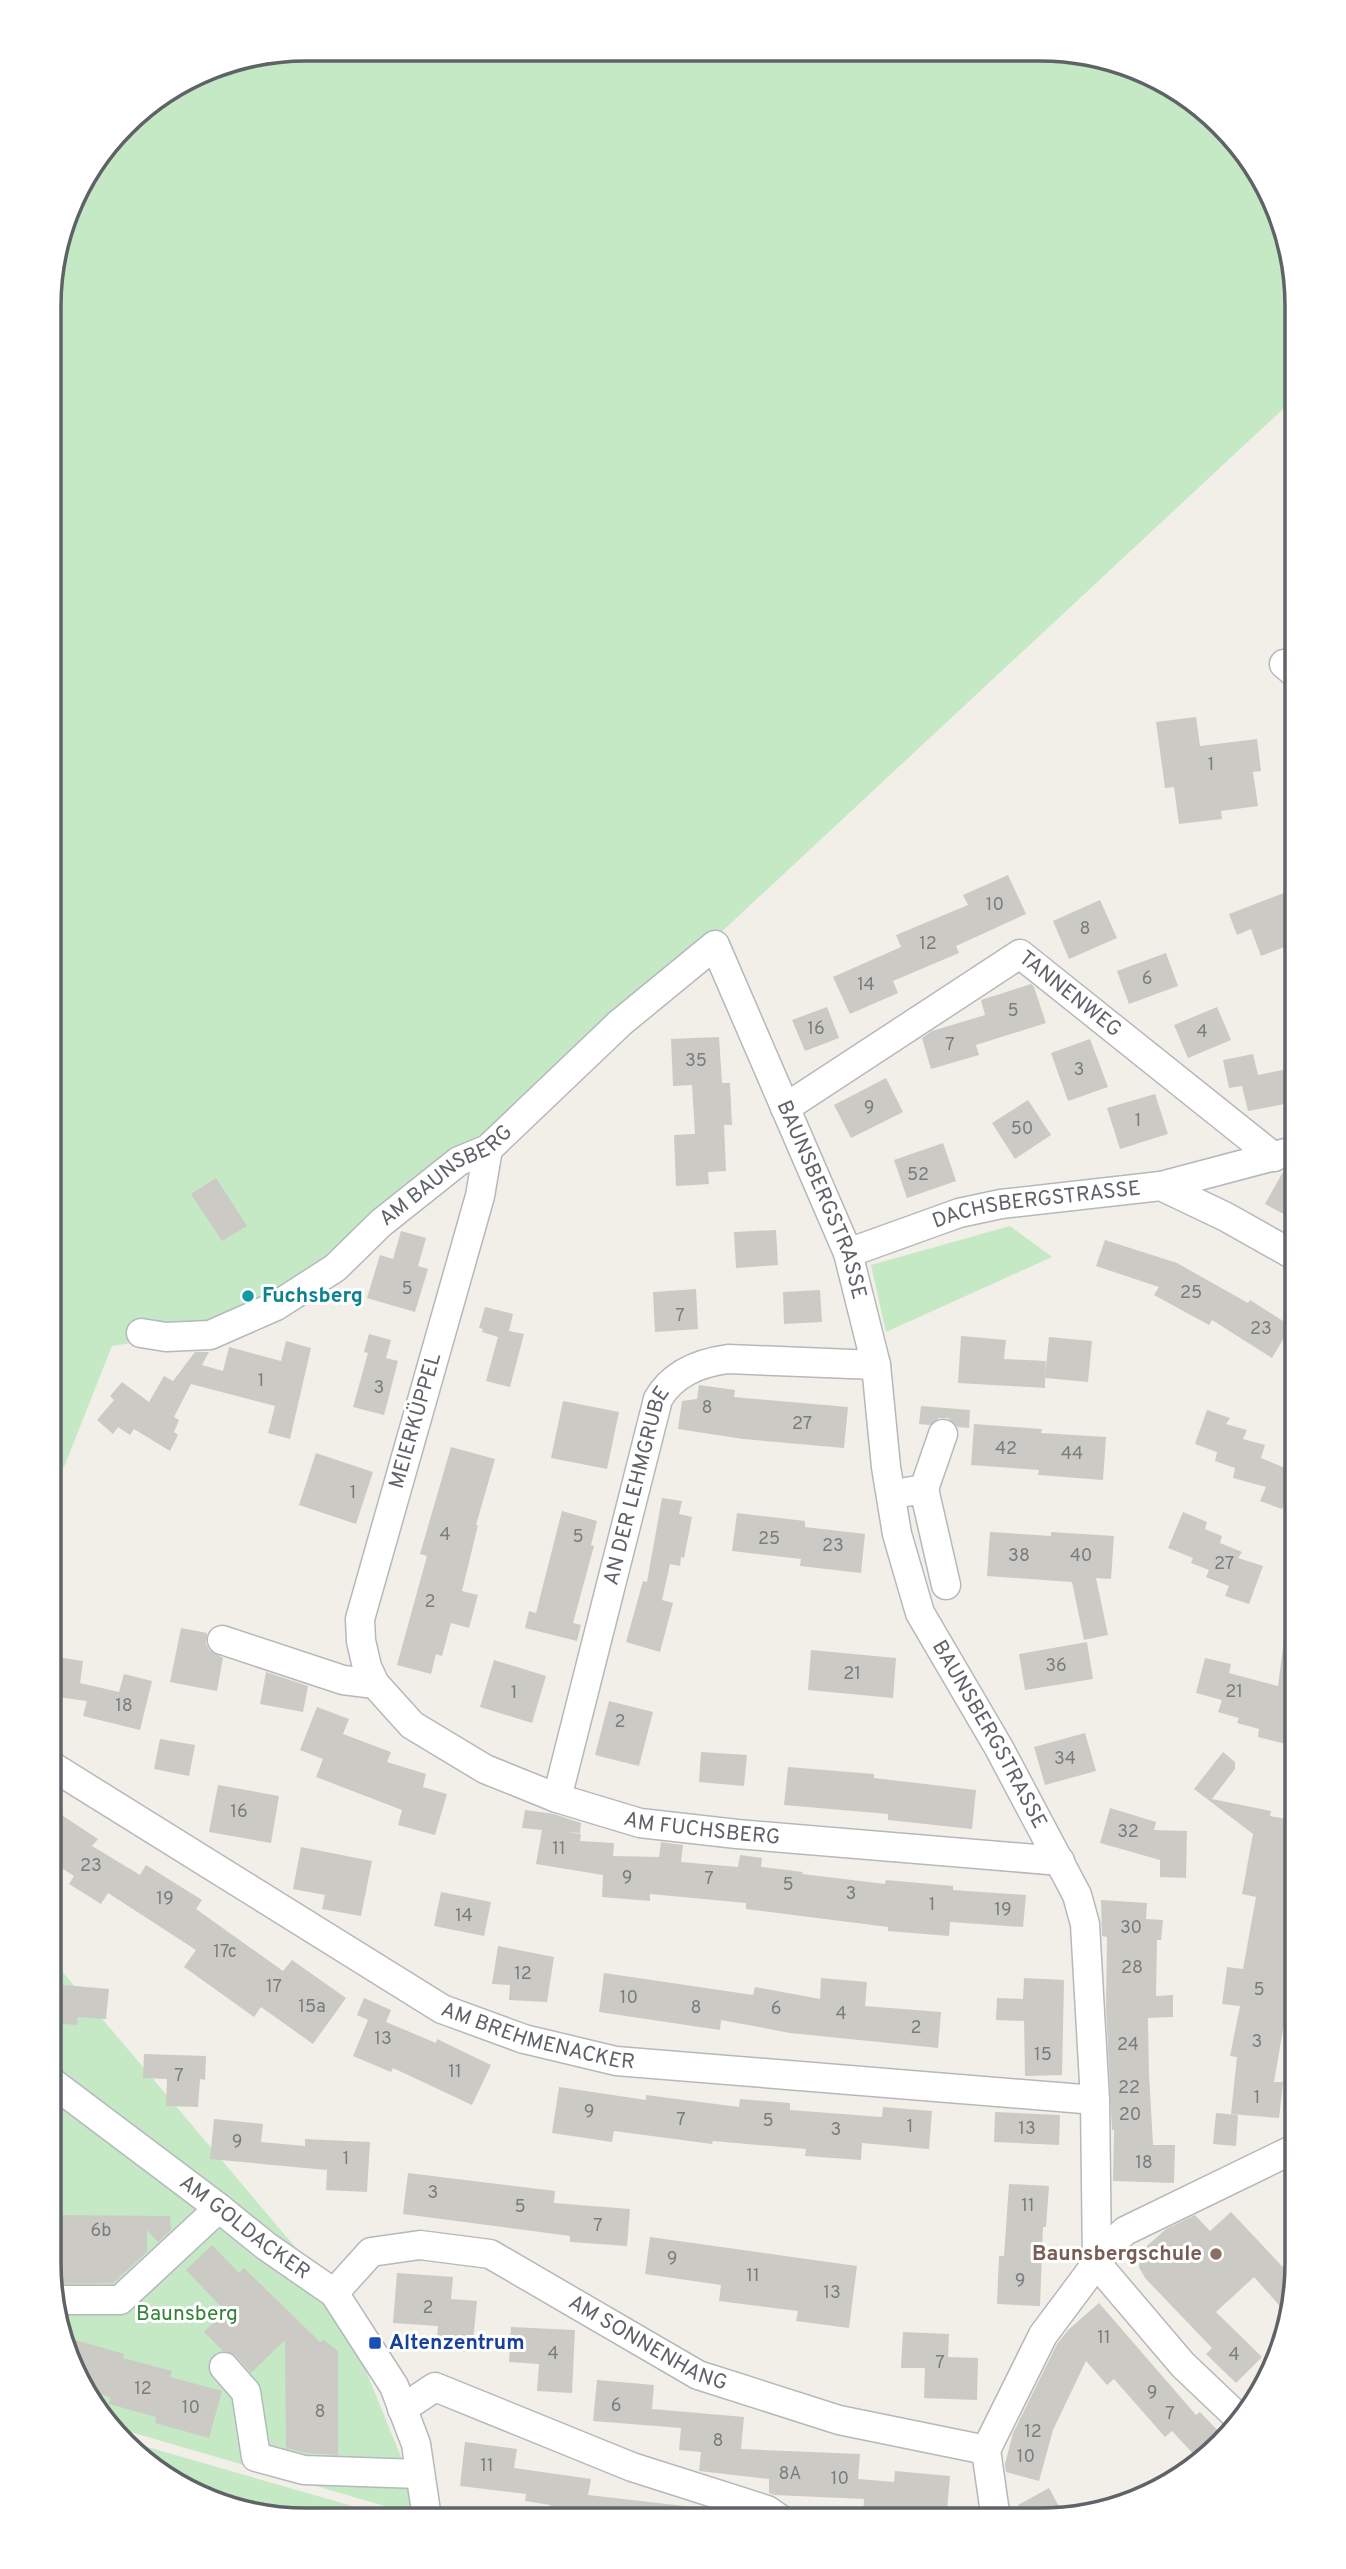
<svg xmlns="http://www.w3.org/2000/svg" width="1346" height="2569" viewBox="0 0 1346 2569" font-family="Overpass,sans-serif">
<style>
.green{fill:#c5e8c5}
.building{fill:#cccac5}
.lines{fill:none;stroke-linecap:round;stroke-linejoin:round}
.minor-casing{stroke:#b5b8bc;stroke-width:31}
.minor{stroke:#fff;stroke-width:28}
.culture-dot{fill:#0f9aa8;stroke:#fff;stroke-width:2.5}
.education-dot{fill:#8d6e63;stroke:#fff;stroke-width:2.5}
.transit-dot{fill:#1a4fb4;stroke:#fff;stroke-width:2.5}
.labels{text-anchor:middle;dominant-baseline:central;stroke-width:6;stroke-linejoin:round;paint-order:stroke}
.number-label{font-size:18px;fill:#7a7d7f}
.street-label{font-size:21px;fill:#5f6368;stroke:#fff}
.culture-label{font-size:21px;font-weight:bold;fill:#0d838f;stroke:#fff;text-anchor:start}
.education-label{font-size:21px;font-weight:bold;fill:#785e54;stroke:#fff;text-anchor:end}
.park-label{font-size:21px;fill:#348238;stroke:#fff}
.transit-label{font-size:21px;font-weight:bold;fill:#164399;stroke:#fff;text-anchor:start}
.rim{fill:none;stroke:#5f6368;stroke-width:3.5}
</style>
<rect width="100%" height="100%" fill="#f1efe8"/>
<!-- green -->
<g class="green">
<polygon points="306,49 1090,54 1153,75 1209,113 1253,163 1283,224 1297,306 1297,396 441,1193 208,1331 112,1346 64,1467 50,1471 51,273 76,192 136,113 208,68"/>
<polygon points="1010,1226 1052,1257 886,1332 871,1265"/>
<polygon points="49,1956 334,2293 426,2518 110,2426 92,2405 63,2345 49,2263"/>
<polygon points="123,2440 394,2518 293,2518 201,2496 137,2456"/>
</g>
<!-- building -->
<g class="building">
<polygon points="1196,717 1200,746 1257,739 1261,771 1253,772 1258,806 1221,811 1222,819 1179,824 1174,787 1165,788 1156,722"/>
<polygon points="1008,875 1026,914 956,946 959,953 893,981 898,993 850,1014 833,977 901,947 896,935 968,905 963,895"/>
<polygon points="1297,888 1297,942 1261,956 1251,929 1237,935 1229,914"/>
<polygon points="1100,900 1117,938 1069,959 1053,921"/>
<polygon points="1166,953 1178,986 1129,1004 1117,971"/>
<polygon points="1031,984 1034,987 1046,1023 976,1045 979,1055 931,1069 922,1038 932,1031 985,1015 981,1000"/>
<polygon points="827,1007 839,1038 805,1051 792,1020"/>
<polygon points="1217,1007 1231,1040 1188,1058 1174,1025"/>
<polygon points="719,1037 722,1083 730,1083 732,1125 724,1125 726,1171 708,1172 709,1184 676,1186 674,1135 695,1134 692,1085 673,1086 671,1039"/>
<polygon points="1090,1039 1108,1087 1068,1101 1051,1053"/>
<polygon points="1253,1054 1258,1075 1288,1069 1295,1102 1248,1111 1242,1086 1229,1088 1223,1060"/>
<polygon points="886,1078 903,1112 851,1138 834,1105"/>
<polygon points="1155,1094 1168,1134 1120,1149 1107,1108"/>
<polygon points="1028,1100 1051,1135 1015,1159 992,1123"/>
<polygon points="943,1143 956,1181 907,1198 894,1160"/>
<polygon points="1283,1172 1297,1180 1297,1221 1265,1204"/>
<polygon points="216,1178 247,1226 222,1241 191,1194"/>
<polygon points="776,1230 778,1265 736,1268 734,1232"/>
<polygon points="401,1231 426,1238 418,1266 428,1269 415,1312 367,1298 380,1255 393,1259"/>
<polygon points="1105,1240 1177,1263 1248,1303 1250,1300 1291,1326 1272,1358 1212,1320 1209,1325 1154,1295 1159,1287 1096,1266"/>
<polygon points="696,1289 698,1329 655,1332 653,1292"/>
<polygon points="820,1290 822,1322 784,1324 783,1292"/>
<polygon points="485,1307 513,1314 509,1331 524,1334 510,1387 486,1381 498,1337 482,1332 483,1329 479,1328"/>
<polygon points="369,1334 391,1340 386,1358 398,1361 384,1415 353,1407 368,1353 364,1352"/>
<polygon points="961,1336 1006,1340 1004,1359 1046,1361 1045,1377 1049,1337 1092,1341 1088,1382 1045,1378 1045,1388 958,1383"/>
<polygon points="286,1341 311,1348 290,1439 268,1433 275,1406 191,1384 174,1417 179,1420 174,1432 178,1435 170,1451 134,1429 130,1435 118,1427 113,1434 97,1420 114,1400 110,1396 122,1382 149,1402 164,1376 173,1381 195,1352 209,1352 202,1365 223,1371 229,1347 281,1361"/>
<polygon points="699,1385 735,1390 734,1397 848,1407 844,1448 743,1439 678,1429 682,1401 697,1399"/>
<polygon points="563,1401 619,1412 607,1469 551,1458"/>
<polygon points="921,1406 970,1410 969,1428 958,1427 948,1418 939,1418 930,1425 919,1424"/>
<polygon points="1207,1410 1230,1418 1226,1424 1247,1430 1243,1439 1265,1445 1261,1458 1295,1472 1282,1509 1260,1501 1266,1487 1233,1478 1235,1468 1215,1461 1217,1452 1195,1444"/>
<polygon points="974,1424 1042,1429 1041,1433 1106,1437 1103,1480 1038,1475 1039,1470 971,1465"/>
<polygon points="451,1447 495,1459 476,1525 478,1525 462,1591 478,1595 469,1628 451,1623 442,1656 436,1654 431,1674 397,1665 427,1556 420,1554"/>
<polygon points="316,1453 373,1472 356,1524 299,1505"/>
<polygon points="662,1498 682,1501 679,1514 692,1517 684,1558 681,1557 680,1566 670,1564 662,1600 673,1603 660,1652 626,1642 643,1581 647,1582"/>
<polygon points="562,1511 597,1521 591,1545 594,1546 573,1623 581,1625 577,1641 525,1628 529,1611 536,1613"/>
<polygon points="1183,1512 1207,1522 1205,1529 1222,1536 1220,1543 1242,1552 1238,1558 1263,1566 1249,1604 1225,1596 1229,1586 1206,1577 1209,1570 1191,1563 1193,1558 1168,1548"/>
<polygon points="737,1513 805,1521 805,1527 865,1534 861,1573 800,1566 801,1559 732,1551"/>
<polygon points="990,1532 1051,1536 1051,1532 1114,1536 1111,1579 1096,1578 1108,1635 1084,1640 1072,1582 987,1576"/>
<polygon points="181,1628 207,1633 206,1643 209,1650 223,1658 217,1691 170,1682"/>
<polygon points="1285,1632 1297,1633 1297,1686 1289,1706 1297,1708 1297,1747 1258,1737 1259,1729 1237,1723 1239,1718 1218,1712 1222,1700 1196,1693 1205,1658 1231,1664 1229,1673 1278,1686"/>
<polygon points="1087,1642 1093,1679 1025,1690 1019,1654"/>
<polygon points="811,1650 896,1658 893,1698 808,1690"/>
<polygon points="50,1656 83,1661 80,1683 119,1692 124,1674 152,1681 140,1730 83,1716 87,1701 50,1696"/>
<polygon points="494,1660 546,1676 532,1723 480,1707"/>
<polygon points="266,1672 308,1686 303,1712 260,1704"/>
<polygon points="609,1701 653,1712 639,1766 595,1755"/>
<polygon points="317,1707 349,1719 343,1734 391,1752 387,1762 426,1774 423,1787 447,1794 435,1835 398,1825 402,1810 316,1777 323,1759 300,1750"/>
<polygon points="1085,1733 1096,1771 1045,1785 1034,1747"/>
<polygon points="160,1739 195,1745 189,1776 154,1769"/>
<polygon points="701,1752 747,1755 744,1786 699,1782"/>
<polygon points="1223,1752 1235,1762 1235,1769 1212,1799 1271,1811 1270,1816 1297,1821 1297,1848 1289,1882 1297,1884 1297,1924 1287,1975 1296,1976 1291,2013 1286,2012 1274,2082 1283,2082 1279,2118 1231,2114 1237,2057 1230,2056 1240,2006 1222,2004 1227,1967 1243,1969 1256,1897 1242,1894 1253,1834 1194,1789"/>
<polygon points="788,1767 874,1774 874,1778 976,1790 972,1829 888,1820 888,1814 784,1805"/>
<polygon points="218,1785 279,1796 271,1843 209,1832"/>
<polygon points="1110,1808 1156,1822 1154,1830 1187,1831 1186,1878 1160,1877 1160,1860 1100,1843"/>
<polygon points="525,1810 554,1814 581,1823 580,1833 566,1832 581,1834 580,1841 614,1843 613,1856 659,1857 661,1842 683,1845 681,1862 738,1867 740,1855 762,1858 761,1867 803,1872 802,1874 885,1884 886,1880 953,1886 953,1890 1026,1895 1023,1927 950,1922 949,1936 888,1931 888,1927 746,1909 746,1903 650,1894 650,1901 602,1897 603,1875 536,1864 542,1830 522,1828"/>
<polygon points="60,1814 98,1839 92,1846 140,1875 146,1865 202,1900 196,1909 283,1971 292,1960 346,1998 313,2044 261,2007 254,2017 184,1967 196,1950 108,1893 101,1904 69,1884 74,1876 49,1860 49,1829"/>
<polygon points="301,1847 372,1861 361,1916 322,1909 325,1895 293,1889"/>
<polygon points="441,1892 491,1902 484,1936 434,1926"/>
<polygon points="1101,1900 1147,1903 1146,1919 1163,1920 1161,1940 1157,1940 1156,1996 1173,1995 1173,2017 1148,2018 1149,2074 1153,2145 1175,2145 1174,2183 1113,2181 1114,2130 1112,2130 1106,2008 1107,1937 1102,1936"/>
<polygon points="498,1946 554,1957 547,2002 509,2000 510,1985 492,1984"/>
<polygon points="604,1973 753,1995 755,1987 820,1999 821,1978 867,1982 865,2006 941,2012 938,2048 790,2033 721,2020 720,2030 599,2012"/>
<polygon points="1024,1978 1064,1980 1062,2075 1025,2076 1024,2021 996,2020 997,1998 1023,1999"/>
<polygon points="53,1984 109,1989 106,2019 78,2017 77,2025 49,2023"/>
<polygon points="364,1998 391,2010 386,2022 436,2043 437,2039 491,2065 472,2105 393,2068 391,2072 353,2056 368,2020 357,2015"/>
<polygon points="144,2054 206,2056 205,2080 200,2079 198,2107 166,2106 167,2079 143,2078"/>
<polygon points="559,2087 646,2100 646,2095 739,2107 740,2099 790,2103 790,2110 882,2117 883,2107 932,2111 929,2149 862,2143 861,2160 805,2156 806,2149 713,2141 712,2144 614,2131 612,2142 552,2133"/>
<polygon points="995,2112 1060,2115 1059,2145 994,2142"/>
<polygon points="1216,2113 1238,2115 1236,2146 1213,2144"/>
<polygon points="214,2119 263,2124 261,2142 305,2146 305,2139 370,2142 367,2192 326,2190 327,2170 210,2159"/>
<polygon points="408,2173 555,2191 554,2203 630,2209 627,2246 570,2242 570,2236 403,2214"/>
<polygon points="1009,2184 1049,2186 1046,2227 1043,2227 1040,2306 997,2304 999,2256 1004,2256"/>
<polygon points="1231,2212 1296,2281 1288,2315 1254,2277 1216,2312 1262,2357 1236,2383 1206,2354 1212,2348 1145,2278 1139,2267 1140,2255 1147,2246 1166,2229 1195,2215 1210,2231"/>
<polygon points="49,2215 170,2216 171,2230 158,2242 147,2230 147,2252 113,2283 52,2284 49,2263"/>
<polygon points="650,2237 857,2266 849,2328 796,2321 798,2311 719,2301 721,2285 645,2274"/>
<polygon points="212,2245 239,2273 244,2268 320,2342 324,2340 338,2351 338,2455 306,2453 286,2448 285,2340 251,2373 236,2356 223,2351 204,2332 225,2311 186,2270"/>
<polygon points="397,2273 453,2277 451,2299 477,2301 472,2352 436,2350 438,2326 393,2323"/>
<polygon points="1099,2303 1196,2415 1200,2412 1222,2435 1197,2458 1172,2431 1165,2437 1114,2379 1107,2385 1086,2361 1053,2430 1039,2481 1006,2472 1005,2464 1013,2433 1057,2344 1068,2330"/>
<polygon points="511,2327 575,2330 572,2393 537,2391 539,2364 509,2362"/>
<polygon points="903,2332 949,2334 948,2357 978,2358 977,2400 924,2398 925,2368 901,2368"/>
<polygon points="61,2336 124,2354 123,2358 172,2371 170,2377 222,2391 209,2438 155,2423 156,2417 109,2404 110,2397 85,2390 63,2345"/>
<polygon points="597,2380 654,2385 652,2409 744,2417 741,2449 860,2454 858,2479 894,2482 895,2471 950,2476 946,2520 863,2517 864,2499 774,2495 769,2493 769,2479 699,2471 701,2452 679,2450 681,2428 593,2421"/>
<polygon points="465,2442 517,2449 514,2468 591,2479 588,2495 693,2507 692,2519 548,2519 550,2505 525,2501 526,2494 460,2486"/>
<polygon points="1049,2488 1064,2516 1027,2520 1018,2505"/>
</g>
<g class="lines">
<!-- minor casing -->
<g class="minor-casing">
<g id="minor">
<polyline points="1284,664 1297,675"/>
<path id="s1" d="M 785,1108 L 1020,954 L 1274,1157"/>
<path id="s2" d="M 488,1149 L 480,1196 L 360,1619 L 361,1641 L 367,1667 L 375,1684 L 412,1725 L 485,1769 L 557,1798 L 640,1823 L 737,1834 L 1060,1861"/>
<polyline points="1161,1186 1297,1150"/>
<path id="s3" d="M 848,1253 L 959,1213 L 1001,1204 L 1161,1186 L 1226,1217 L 1297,1257"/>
<path id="s4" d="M 141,1333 L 166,1337 L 210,1335 L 276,1306 L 335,1268 L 381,1223 L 459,1161 L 488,1149 L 620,1023 L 715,945 L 848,1253 L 876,1365 L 886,1467 L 897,1534 L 920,1613 L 999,1748 L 1077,1895 L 1085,1924 L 1095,2100 L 1097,2264"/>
<polyline points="924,1489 946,1585"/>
<polyline points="906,1492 924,1489 943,1434"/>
<polyline points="222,1640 343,1680 375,1684"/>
<path id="s5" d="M 50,1765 L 442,2009 L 524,2039 L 616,2061 L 1095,2100"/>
<path id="s6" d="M 557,1798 L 658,1399 C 673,1373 699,1363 728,1359 L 876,1365"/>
<path id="s7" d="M 49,2080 L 219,2208 L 266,2246 L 334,2293 L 394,2386 L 416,2444 L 427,2518"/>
<polyline points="1097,2264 1183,2365 1242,2421"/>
<path id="s8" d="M 334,2293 L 371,2252 L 420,2245 L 490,2254 L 698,2375 L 839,2420 L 986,2450"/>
<polyline points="55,2300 120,2300 219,2208"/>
<polyline points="224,2367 246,2392 256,2457 304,2470 419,2474"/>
<polyline points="402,2409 435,2387 632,2467 767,2510 780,2519"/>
<polyline points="996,2520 986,2450 1043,2335 1111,2244 1125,2231 1296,2148"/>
</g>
</g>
<!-- minor -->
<use href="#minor" class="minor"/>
</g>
<!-- markers -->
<circle class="culture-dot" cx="248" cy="1296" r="7"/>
<circle class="education-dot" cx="1216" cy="2254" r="7"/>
<rect class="transit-dot" x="368" y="2336" width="14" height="14" rx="3.5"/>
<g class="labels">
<!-- number labels -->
<g class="number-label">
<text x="1211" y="765">1</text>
<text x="995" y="905">10</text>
<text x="1085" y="929">8</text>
<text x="928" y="944">12</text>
<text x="1147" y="979">6</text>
<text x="866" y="985">14</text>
<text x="1013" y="1011">5</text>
<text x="816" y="1029">16</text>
<text x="1202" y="1032">4</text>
<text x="950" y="1045">7</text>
<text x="696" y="1061">35</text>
<text x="1079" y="1070">3</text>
<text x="869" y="1108">9</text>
<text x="1138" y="1121">1</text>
<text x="1022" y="1129">50</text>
<text x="918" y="1175">52</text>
<text x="407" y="1289">5</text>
<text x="1191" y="1293">25</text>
<text x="680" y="1316">7</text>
<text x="1261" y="1329">23</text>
<text x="261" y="1381">1</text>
<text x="379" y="1388">3</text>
<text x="707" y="1408">8</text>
<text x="802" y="1424">27</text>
<text x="1006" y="1449">42</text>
<text x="1072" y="1454">44</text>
<text x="353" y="1493">1</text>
<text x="445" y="1535">4</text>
<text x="578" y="1537">5</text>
<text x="769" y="1539">25</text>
<text x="833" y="1546">23</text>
<text x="1019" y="1556">38</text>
<text x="1081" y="1556">40</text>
<text x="1224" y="1564">27</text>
<text x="430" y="1602">2</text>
<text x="1056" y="1666">36</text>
<text x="852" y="1674">21</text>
<text x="1234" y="1692">21</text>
<text x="514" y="1693">1</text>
<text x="124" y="1706">18</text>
<text x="620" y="1722">2</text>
<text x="1065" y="1759">34</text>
<text x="239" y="1812">16</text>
<text x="1128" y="1832">32</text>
<text x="559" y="1849">11</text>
<text x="91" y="1866">23</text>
<text x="627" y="1878">9</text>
<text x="709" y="1879">7</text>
<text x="788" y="1885">5</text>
<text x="851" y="1894">3</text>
<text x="165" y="1899">19</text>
<text x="932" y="1905">1</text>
<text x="1003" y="1910">19</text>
<text x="464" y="1916">14</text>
<text x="1131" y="1928">30</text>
<text x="225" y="1952">17c</text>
<text x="1132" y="1968">28</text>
<text x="523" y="1974">12</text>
<text x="274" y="1987">17</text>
<text x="1259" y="1990">5</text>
<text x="629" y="1998">10</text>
<text x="312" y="2007">15a</text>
<text x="696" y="2008">8</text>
<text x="776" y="2009">6</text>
<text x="841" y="2014">4</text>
<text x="916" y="2028">2</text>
<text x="383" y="2039">13</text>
<text x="1257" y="2042">3</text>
<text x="1128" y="2045">24</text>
<text x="1043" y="2055">15</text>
<text x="455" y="2072">11</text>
<text x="179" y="2076">7</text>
<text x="1129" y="2088">22</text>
<text x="1257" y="2098">1</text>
<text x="589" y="2112">9</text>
<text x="1130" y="2115">20</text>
<text x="681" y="2120">7</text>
<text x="768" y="2121">5</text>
<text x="910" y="2127">1</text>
<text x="1027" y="2129">13</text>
<text x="836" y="2130">3</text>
<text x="237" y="2142">9</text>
<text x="346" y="2159">1</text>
<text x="1144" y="2163">18</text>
<text x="433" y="2193">3</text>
<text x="1028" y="2206">11</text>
<text x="520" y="2207">5</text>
<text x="598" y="2226">7</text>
<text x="101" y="2231">6b</text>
<text x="672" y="2259">9</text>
<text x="753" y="2276">11</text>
<text x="1020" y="2281">9</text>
<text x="832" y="2293">13</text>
<text x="428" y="2308">2</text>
<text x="1104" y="2338">11</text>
<text x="553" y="2354">4</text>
<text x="1234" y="2355">4</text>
<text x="940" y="2363">7</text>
<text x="143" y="2389">12</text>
<text x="1152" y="2393">9</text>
<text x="616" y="2406">6</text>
<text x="191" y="2408">10</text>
<text x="320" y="2412">8</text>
<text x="1170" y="2414">7</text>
<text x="1033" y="2432">12</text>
<text x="718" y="2441">8</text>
<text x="1026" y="2457">10</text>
<text x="487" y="2466">11</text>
<text x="790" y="2474">8A</text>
<text x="840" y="2479">10</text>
</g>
<!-- street labels -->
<g class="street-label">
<text stroke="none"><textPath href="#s1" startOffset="345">TANNENWEG</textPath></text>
<text stroke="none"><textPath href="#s4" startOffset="357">AM BAUNSBERG</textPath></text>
<text stroke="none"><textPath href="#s4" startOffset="989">BAUNSBERGSTRASSE</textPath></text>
<text stroke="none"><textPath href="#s3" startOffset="196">DACHSBERGSTRASSE</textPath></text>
<text transform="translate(416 1421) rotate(-74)">MEIERKÜPPEL</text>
<text stroke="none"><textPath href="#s6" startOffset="322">AN DER LEHMGRUBE</textPath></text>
<text stroke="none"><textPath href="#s4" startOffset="1556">BAUNSBERGSTRASSE</textPath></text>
<text stroke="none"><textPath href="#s2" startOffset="922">AM FUCHSBERG</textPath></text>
<text stroke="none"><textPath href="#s5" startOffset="562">AM BREHMENACKER</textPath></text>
<text stroke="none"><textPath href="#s7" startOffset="245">AM GOLDACKER</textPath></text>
<text stroke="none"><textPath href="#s8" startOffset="357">AM SONNENHANG</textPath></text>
</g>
<!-- culture labels -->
<g class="culture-label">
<text x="262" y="1296">Fuchsberg</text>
</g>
<!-- education labels -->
<g class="education-label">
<text x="1202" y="2254">Baunsbergschule</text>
</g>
<!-- park labels -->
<g class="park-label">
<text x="187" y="2314">Baunsberg</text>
</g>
<!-- transit labels -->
<g class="transit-label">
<text x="389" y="2343">Altenzentrum</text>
</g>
</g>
<!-- crop -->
<path d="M0 0H1346V2569H0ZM306 61H1040A245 245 0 0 1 1285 306V2263A245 245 0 0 1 1040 2508H306A245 245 0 0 1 61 2263V306A245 245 0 0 1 306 61Z" fill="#fff" fill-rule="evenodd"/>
<path class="rim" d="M306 61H1040A245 245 0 0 1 1285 306V2263A245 245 0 0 1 1040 2508H306A245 245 0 0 1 61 2263V306A245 245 0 0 1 306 61Z"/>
</svg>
